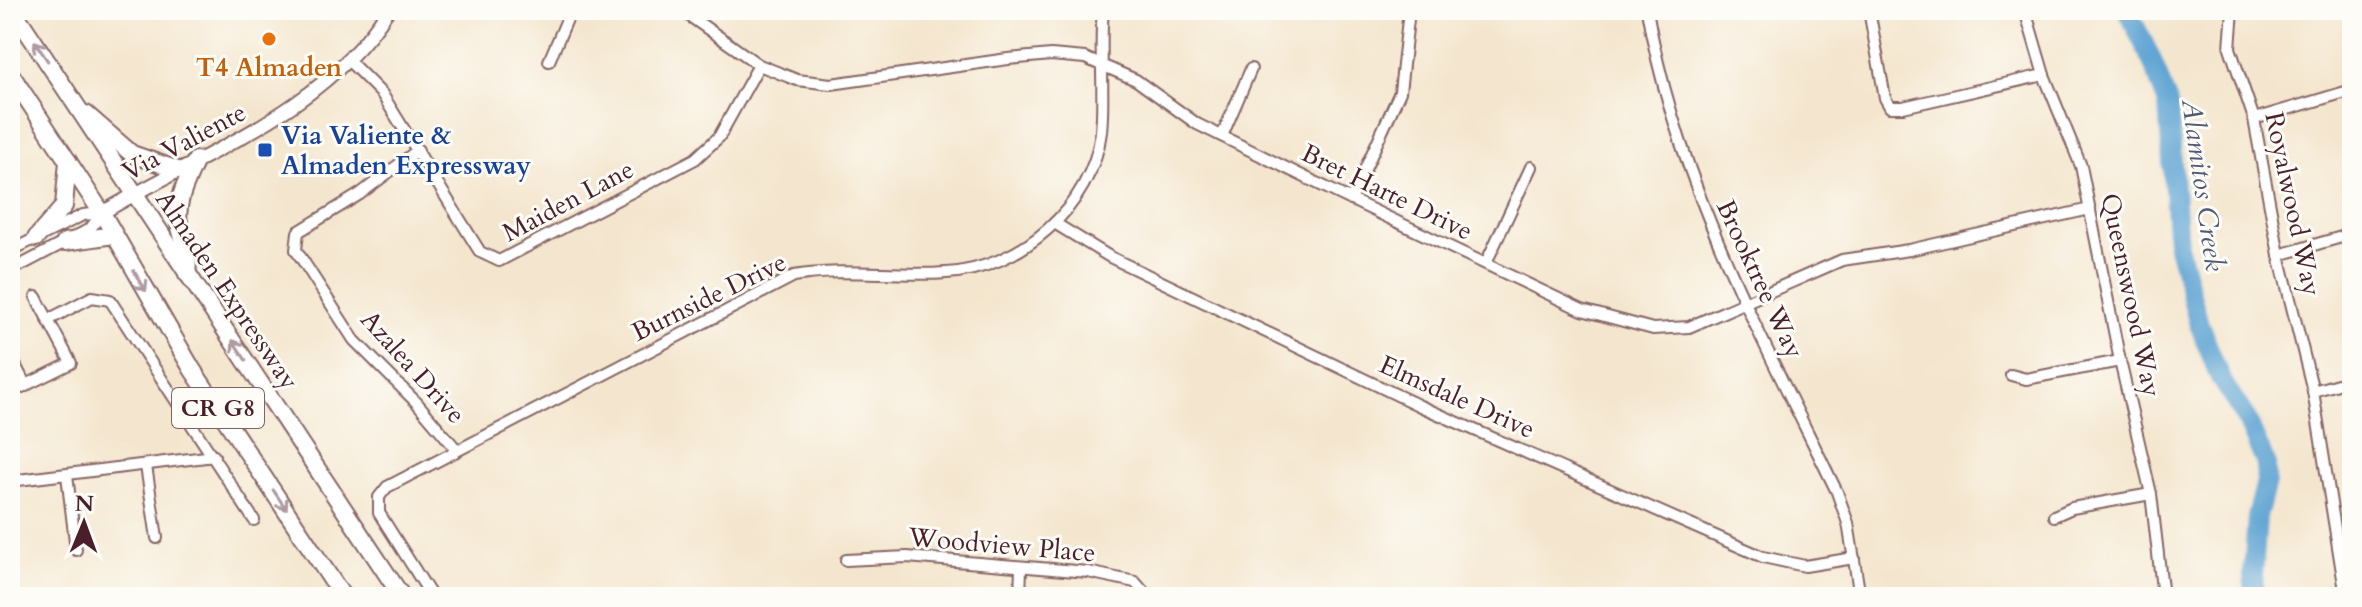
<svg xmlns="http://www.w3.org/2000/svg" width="2362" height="607" viewBox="0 0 2362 607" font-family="Cardo,serif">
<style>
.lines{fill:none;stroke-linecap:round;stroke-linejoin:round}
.river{stroke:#5ca2d2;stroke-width:20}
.minor-casing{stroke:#866564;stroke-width:14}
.tertiary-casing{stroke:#866564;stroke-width:16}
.primary-casing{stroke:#866564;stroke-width:20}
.minor{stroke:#fff;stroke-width:10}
.tertiary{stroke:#fff;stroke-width:12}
.primary{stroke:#fff;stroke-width:16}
.oneway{stroke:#ae9aa0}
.food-dot{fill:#e8710a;stroke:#fdfcf7;stroke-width:3}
.transit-dot{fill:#1a4fb4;stroke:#fdfcf7;stroke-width:3}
.labels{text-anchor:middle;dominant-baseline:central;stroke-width:6;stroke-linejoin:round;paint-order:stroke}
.shield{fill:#fdfcf7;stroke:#806168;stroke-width:2}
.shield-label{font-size:24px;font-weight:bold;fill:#4a1f2b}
.food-label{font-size:26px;font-weight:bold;fill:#c56008;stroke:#fdfcf7}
.transit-label{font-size:26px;font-weight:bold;fill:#164399;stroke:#fdfcf7;text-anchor:start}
.street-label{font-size:26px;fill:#4a1f2b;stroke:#fdfcf7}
.water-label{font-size:28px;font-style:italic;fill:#525a76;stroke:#fdfcf7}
</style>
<rect width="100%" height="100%" fill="#fdfcf7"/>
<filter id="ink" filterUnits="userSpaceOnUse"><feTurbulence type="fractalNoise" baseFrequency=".0125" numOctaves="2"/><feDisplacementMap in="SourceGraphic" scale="16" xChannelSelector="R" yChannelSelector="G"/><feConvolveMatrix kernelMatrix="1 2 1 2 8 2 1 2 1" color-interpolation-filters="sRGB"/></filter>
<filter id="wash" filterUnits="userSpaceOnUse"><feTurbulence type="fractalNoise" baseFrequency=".006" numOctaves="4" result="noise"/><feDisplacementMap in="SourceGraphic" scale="32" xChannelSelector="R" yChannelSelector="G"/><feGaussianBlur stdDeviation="1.8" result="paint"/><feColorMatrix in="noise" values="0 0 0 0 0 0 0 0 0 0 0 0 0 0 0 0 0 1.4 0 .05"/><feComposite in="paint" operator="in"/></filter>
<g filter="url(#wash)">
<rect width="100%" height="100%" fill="#f4e6ce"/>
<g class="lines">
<!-- river -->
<polyline class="river" points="2127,10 2151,58 2168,104 2178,246 2199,324 2221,380 2246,418 2266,464 2266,482 2257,517 2253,575 2255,597"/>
</g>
</g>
<g filter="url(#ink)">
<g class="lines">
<!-- minor casing -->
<g class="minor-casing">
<g id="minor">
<polyline points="681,10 759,65 797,80 831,84 1008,59 1051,55 1085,58 1136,80 1197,124 1339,194 1582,310 1653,329 1689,327 1842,260 1909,250 2090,209"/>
<path d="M 1647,10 C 1677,183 1761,336 1837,492 L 1848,523 L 1860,597"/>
<polyline points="1869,10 1885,98 1890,107 1903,107 2044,75"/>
<polyline points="2025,10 2044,75 2081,166 2120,361 2151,494 2163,597"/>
<polyline points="2233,10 2230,48 2254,119 2279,255 2313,391 2346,597"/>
<polyline points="349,61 382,94 480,252 499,261 695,159 719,137 759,65"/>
<polyline points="549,61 571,10"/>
<polyline points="2254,119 2352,90"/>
<polyline points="1222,136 1251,69"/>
<polyline points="418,150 360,194 298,232 296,250 354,340 417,403 457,450"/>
<polyline points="1351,200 1400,92 1409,10"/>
<polyline points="1056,224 1110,257 1420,406 1763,557 1805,566 1854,558"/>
<polyline points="10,251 83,215 102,213"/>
<polyline points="2279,255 2352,234"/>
<polyline points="1486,263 1531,167"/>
<polyline points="10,271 90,229 102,213"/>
<polyline points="48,320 92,297 110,300 254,520"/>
<polyline points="10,355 26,386"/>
<polyline points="2011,375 2026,379 2120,361"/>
<polyline points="2313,391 2352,380"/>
<polyline points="10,393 71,363 36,297"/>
<polyline points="146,466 157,538"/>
<polyline points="67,475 76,550"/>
<polyline points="10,481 214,456"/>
<polyline points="2054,516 2072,508 2151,494"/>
<polyline points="846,560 907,557 1088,572 1135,582 1148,597"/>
<path d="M 432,597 L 379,513 L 379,497 L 387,487 L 794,276 C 845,267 894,277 946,273 C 1020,269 1092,207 1101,132 C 1105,92 1099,50 1103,10"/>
<polyline points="1020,597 1021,567"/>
</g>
</g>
<!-- tertiary casing -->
<g class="tertiary-casing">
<path id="tertiary" d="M 102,213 C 201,153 323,113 388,10"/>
</g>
<!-- primary casing -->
<g class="primary-casing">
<g id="primary">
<polyline points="13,10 402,597"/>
<polyline points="10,73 102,213 192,369 343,597"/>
<polyline points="86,114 132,154 178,170"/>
<polyline points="36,238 64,206 68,161"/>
<polyline points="65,242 114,235"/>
<path d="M 187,274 C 190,253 183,242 179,223 C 175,202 188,179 196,160"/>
</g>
</g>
<!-- minor -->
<use href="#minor" class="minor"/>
<!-- tertiary -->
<use href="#tertiary" class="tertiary"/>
<!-- primary -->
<use href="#primary" class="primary"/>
</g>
<!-- one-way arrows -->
<defs><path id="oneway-shaft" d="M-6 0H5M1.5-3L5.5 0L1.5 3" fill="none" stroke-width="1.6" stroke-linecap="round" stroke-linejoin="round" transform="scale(2)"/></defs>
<g class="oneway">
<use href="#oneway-shaft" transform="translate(41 51) rotate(-124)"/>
<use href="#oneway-shaft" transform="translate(140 281) rotate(59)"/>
<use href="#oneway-shaft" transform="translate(239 350) rotate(-124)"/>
<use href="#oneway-shaft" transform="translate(280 500) rotate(56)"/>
</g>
</g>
<!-- markers -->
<circle class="food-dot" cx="269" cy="39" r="8"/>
<rect class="transit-dot" x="257" y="142" width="16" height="16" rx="4"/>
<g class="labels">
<!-- shield labels -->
<rect class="shield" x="172" y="388" width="92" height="40" rx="6"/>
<g class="shield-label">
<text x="218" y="408">CR G8</text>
</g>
<!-- food labels -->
<g class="food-label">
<text x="269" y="67">T4 Almaden</text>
</g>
<!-- transit labels -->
<g class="transit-label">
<text x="281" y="135">Via Valiente &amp;<tspan x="281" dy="30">Almaden Expressway</tspan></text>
</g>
<!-- street labels -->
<g class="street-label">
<text transform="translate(184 142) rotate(-28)">Via Valiente</text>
<text transform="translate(1387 192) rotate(26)">Bret Harte Drive</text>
<text transform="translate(568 201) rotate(-28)">Maiden Lane</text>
<text transform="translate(2293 204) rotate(78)">Royalwood Way</text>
<text transform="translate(1760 279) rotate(65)">Brooktree Way</text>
<text transform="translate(227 290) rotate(56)">Almaden Expressway</text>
<text transform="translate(2131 295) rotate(78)">Queenswood Way</text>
<text transform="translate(709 297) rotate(-26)">Burnside Drive</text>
<text transform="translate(413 367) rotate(48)">Azalea Drive</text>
<text transform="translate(1457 397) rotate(24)">Elmsdale Drive</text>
<text transform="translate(1002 545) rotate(5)">Woodview Place</text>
</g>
<!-- water labels -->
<g class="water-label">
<text transform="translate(2203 185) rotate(82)">Alamitos Creek</text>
</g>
</g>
<!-- margin -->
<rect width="2362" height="607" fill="none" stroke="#fdfcf7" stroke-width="40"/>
<!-- north arrow -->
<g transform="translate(84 523) rotate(1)" stroke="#fdfcf7" stroke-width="6" paint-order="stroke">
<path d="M0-6L14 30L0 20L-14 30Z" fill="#4a1f2b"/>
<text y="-12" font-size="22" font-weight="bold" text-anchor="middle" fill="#4a1f2b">N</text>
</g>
</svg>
